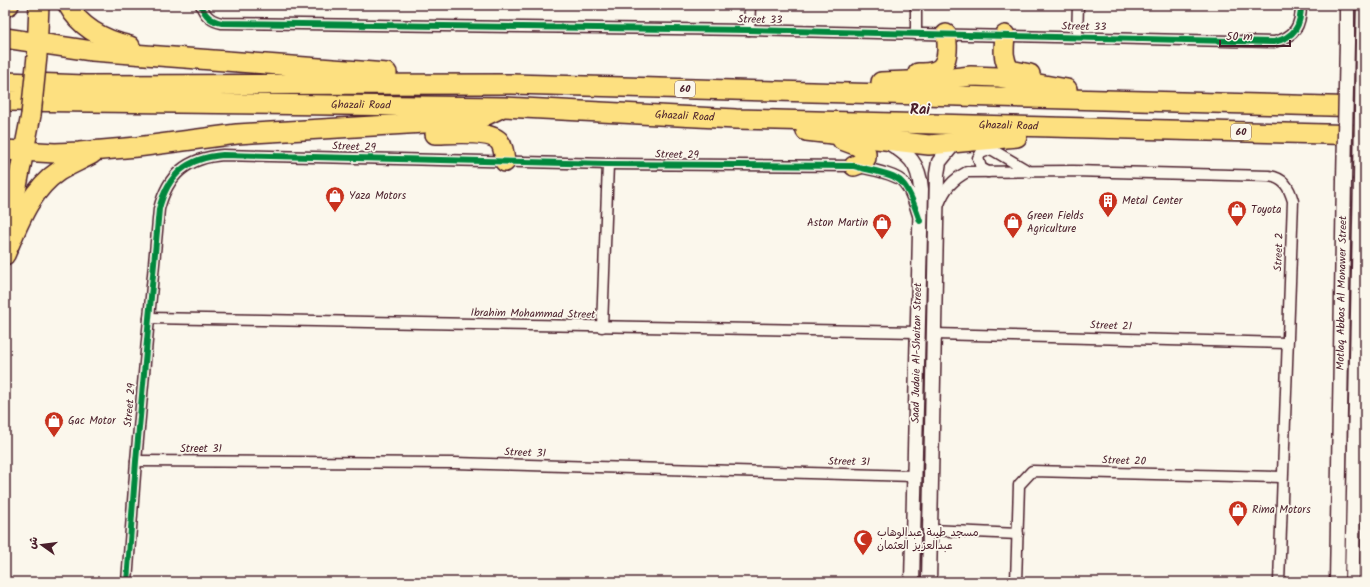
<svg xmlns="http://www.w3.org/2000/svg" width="1370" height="587" viewBox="0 0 1370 587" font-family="Kalam,'Playpen Sans Arabic',sans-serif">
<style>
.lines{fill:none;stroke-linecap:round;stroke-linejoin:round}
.street-casing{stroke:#4a1f2b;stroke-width:13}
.secondary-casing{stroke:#4a1f2b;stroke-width:17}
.highway-casing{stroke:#4a1f2b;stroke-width:22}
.street{stroke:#fbf7ec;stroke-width:10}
.secondary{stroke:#fbf7ec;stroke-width:14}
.highway{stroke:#fde080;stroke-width:19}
.secondary-bridge-casing{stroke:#4a1f2b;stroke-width:17;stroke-linecap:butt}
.highway-bridge-casing{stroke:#4a1f2b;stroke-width:22;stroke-linecap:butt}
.secondary-bridge{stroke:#fbf7ec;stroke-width:14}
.highway-bridge{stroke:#fde080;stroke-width:19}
.cycleway-casing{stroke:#fbf7ec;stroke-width:8}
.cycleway{stroke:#00873e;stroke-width:6}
.labels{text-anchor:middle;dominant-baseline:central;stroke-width:3.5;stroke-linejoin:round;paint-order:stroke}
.shield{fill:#fbf7ec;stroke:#7f6065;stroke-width:1}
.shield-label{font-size:10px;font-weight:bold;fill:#4a1f2b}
.street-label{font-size:11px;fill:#4a1f2b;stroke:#fbf7ec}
.poi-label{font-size:11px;fill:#4a1f2b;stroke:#fbf7ec;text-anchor:start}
.district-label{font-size:15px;font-weight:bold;fill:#4a1f2b;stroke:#fbf7ec}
</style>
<rect width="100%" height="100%" fill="#fbf7ec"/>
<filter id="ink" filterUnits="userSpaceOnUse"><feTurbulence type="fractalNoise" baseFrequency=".025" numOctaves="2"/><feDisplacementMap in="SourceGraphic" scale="8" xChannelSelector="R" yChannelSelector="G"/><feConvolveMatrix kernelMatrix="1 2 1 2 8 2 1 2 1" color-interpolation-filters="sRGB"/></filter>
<g filter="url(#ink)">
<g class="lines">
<!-- street casing -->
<g class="street-casing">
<g id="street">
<path d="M 201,5 C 205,16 211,21 222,23 L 749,30 L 1274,42 C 1295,37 1301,26 1301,5"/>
<polyline points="749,30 750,5"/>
<polyline points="916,34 916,5"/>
<polyline points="1077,37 1078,5"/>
<polyline points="988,172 981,168 978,158 981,153 991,149 1030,172"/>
<path d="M 939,204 C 945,189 952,180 967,172 L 1073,171 L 1269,176 C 1284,178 1289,187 1293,201 L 1279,582"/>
<polyline points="149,318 917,332"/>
<polyline points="602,327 608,164"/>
<polyline points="935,334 1287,343"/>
<polyline points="136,461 455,463 914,476"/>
<polyline points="931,530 1018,534"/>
<path d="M 127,582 L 136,461 L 159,209 C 168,174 187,158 223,155 L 608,164 L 854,166 C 867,169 896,173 904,183 C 912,192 914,204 918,215"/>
<polyline points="1016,582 1019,485 1032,471 1282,477"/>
</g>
</g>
<!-- secondary casing -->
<g class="secondary-casing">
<g id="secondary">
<polyline points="1347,42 1347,5"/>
<polyline points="1363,43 1364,5"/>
<path d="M 888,142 C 909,155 919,163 921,189 L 912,582"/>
<polyline points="929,582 937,174 939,162 955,142"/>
<path id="s1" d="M 1337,582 L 1344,180"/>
<polyline points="1352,582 1361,180"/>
</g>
</g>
<!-- highway casing -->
<g class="highway-casing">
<g id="highway">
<path d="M 68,5 C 81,29 104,40 130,46"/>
<polyline points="5,7 9,5"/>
<path d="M 1005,35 C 1004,48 1002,59 1010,70 L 1030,74"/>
<polyline points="5,38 92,51 387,73"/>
<polyline points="37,54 39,5"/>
<path d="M 918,73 C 923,73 930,73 935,71 C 949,67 948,46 946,34"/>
<polyline points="5,82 85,85 512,84 1365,107"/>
<polyline points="881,82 934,80 971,76 998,77 1067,89"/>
<path id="s2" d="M 5,101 L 504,107 L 736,119 L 1365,135"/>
<polyline points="806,131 929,145 1017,137"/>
<path d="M 435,134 C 450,134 489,130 499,141 C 504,147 504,155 505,162"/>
<polyline points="842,140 858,146 866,153 866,158 862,163 854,166"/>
<polyline points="5,150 55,153 79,152 137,147 237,134 476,120 499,109"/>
<polyline points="9,227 31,115"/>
<path d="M 5,255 C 18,225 30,190 59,171 C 69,165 81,160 92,154"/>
</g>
</g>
<!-- street -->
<use href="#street" class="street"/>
<!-- secondary -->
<use href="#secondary" class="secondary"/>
<!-- highway -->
<use href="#highway" class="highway"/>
<!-- secondary-bridge casing -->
<g class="secondary-bridge-casing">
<g id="secondary-bridge">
<polyline points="1344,180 1347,42"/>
<polyline points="1361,180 1363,43"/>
</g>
</g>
<!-- highway-bridge casing -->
<g class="highway-bridge-casing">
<polyline id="highway-bridge" points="31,115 37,56"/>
</g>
<!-- secondary-bridge -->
<use href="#secondary-bridge" class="secondary-bridge"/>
<!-- highway-bridge -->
<use href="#highway-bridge" class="highway-bridge"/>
<!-- cycleway casing -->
<g class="cycleway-casing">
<g id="cycleway">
<path d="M 201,5 C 205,16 211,21 222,23 L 749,30 L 1274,42 C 1295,37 1301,26 1301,5"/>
<path d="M 127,582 L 136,461 L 159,209 C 168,174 187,158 223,155 L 608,164 L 854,166 C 902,178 903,172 920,221"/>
</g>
</g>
<!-- cycleway -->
<use href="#cycleway" class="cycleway"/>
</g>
</g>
<!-- icons -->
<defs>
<g id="shop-pin" transform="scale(1)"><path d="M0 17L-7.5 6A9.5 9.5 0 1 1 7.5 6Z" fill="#c8321e" stroke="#fbf7ec"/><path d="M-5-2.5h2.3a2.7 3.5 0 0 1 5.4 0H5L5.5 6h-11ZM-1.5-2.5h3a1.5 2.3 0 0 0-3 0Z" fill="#fff"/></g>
<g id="building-pin" transform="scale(1)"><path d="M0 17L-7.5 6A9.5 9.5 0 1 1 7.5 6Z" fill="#c8321e" stroke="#fbf7ec"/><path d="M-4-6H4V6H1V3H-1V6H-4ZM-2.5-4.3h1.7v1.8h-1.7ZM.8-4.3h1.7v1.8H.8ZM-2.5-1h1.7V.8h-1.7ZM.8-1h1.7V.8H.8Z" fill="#fff"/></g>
<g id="mosque-pin" transform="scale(1)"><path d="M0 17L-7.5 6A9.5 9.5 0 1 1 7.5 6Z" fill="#c8321e" stroke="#fbf7ec"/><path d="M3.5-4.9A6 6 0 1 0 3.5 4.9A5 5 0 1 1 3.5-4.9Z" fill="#fff"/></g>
</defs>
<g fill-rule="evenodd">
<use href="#shop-pin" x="335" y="196"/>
<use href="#building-pin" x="1108" y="201"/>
<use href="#shop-pin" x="1237" y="210"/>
<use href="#shop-pin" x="1013" y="222"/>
<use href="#shop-pin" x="882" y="223"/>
<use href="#shop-pin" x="54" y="421"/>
<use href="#shop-pin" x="1238" y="510"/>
<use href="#mosque-pin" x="863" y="539"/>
</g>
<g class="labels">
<!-- shield labels -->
<g class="shield">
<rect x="675" y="81" width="20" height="16" rx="3"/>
<rect x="1231" y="124" width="20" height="16" rx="3"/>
</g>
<g class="shield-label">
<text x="685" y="89">60</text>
<text x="1241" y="132">60</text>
</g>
<!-- street labels -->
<g class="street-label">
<text transform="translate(760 20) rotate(1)">Street 33</text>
<text transform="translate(1084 27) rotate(1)">Street 33</text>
<text stroke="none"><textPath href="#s2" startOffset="356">Ghazali Road</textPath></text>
<text stroke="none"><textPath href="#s2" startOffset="680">Ghazali Road</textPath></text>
<text stroke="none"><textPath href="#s2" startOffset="1004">Ghazali Road</textPath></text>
<text transform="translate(354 147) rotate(2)">Street 29</text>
<text transform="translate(677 155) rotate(1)">Street 29</text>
<text transform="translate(1279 252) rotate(-88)">Street 2</text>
<text stroke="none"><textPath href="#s1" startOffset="289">Motlaq Abbas Al Monawer Street</textPath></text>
<text transform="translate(533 314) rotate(1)">Ibrahim Mohammad Street</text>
<text transform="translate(1111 326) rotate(2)">Street 21</text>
<text transform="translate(917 353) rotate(-89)">Saad Judaie Al-Shaitan Street</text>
<text transform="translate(130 405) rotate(-85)">Street 29</text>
<text x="201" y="449">Street 31</text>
<text transform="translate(525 453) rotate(2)">Street 31</text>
<text transform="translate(1124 461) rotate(2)">Street 20</text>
<text transform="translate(849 462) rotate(1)">Street 31</text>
</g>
<!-- poi labels -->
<g class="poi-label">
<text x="349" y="196">Yaza Motors</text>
<text x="1122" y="201">Metal Center</text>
<text x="1251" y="210">Toyota</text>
<text x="1027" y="216">Green Fields<tspan x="1027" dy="13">Agriculture</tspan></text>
<text x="868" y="223" text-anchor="end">Aston Martin</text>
<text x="68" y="421">Gac Motor</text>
<text x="1252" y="510">Rima Motors</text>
<text x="877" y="533">مسجد طيبة عبدالوهاب<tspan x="877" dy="13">عبدالعزيز العثمان</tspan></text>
</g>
<!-- district labels -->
<g class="district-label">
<text x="920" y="110">Rai</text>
</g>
</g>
<!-- margin -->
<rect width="1370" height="587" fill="none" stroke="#fbf7ec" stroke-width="20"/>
<rect x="10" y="10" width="1350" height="567" fill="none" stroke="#4a1f2b" stroke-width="1.5" filter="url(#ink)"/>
<!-- north arrow -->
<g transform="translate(42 545) rotate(284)" stroke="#fbf7ec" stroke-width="3" paint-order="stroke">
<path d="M0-3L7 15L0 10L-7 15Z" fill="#4a1f2b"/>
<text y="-6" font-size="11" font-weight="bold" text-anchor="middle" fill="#4a1f2b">ش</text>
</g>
<!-- scale -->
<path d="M1220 40v6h70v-6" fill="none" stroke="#4a1f2b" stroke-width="2"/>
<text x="1226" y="40" font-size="12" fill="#4a1f2b" stroke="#fbf7ec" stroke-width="3" paint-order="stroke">50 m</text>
</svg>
